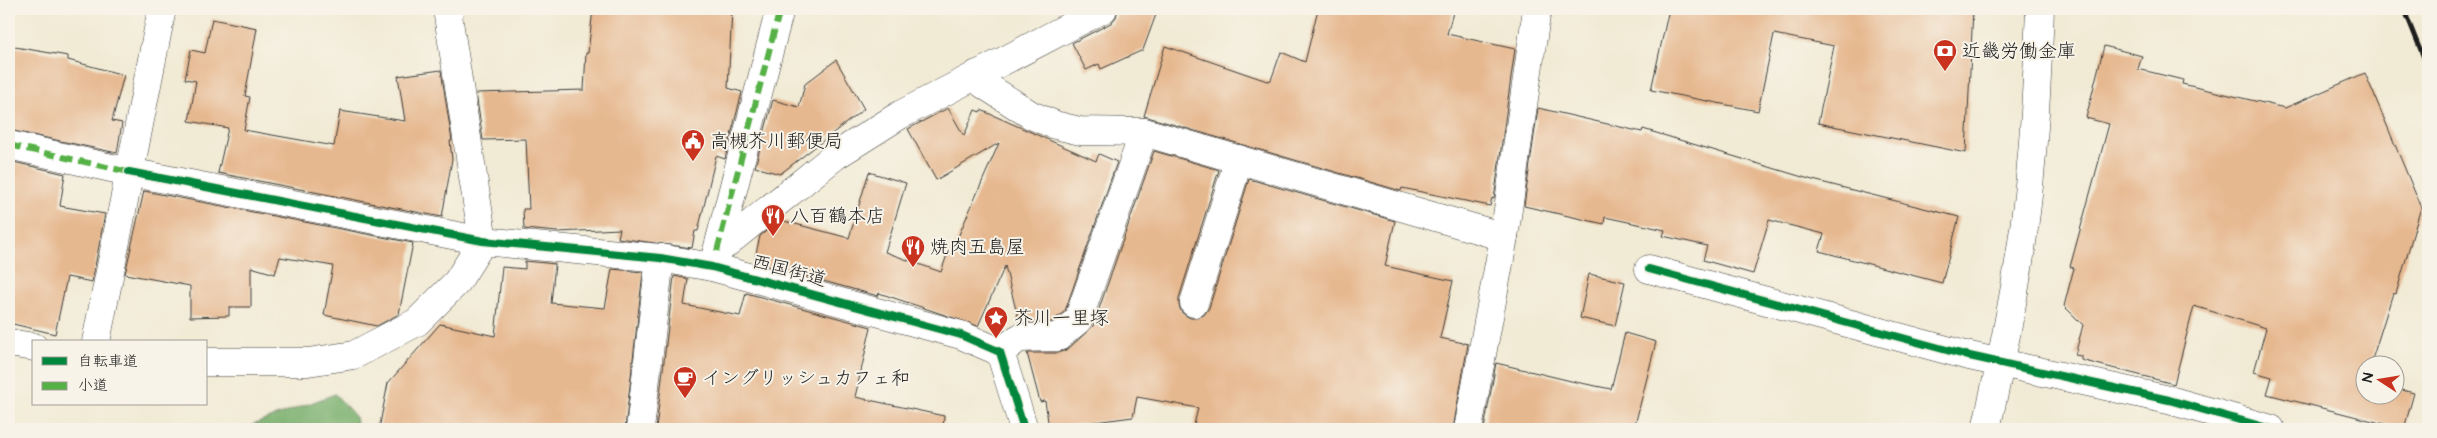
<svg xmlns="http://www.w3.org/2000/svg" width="2437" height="438" viewBox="0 0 2437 438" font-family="'Architects Daughter','Klee One',sans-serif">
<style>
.forest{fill:#78af6c;stroke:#4a6644}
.building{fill:#e6b88f}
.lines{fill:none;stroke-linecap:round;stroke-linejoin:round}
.street-casing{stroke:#3c3b38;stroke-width:29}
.secondary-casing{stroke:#3c3b38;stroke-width:29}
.street{stroke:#fff;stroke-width:28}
.secondary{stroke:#fff;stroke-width:28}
.rail{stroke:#1c1c1c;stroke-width:4}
.quiet{stroke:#55b145;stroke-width:6;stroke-dasharray:12 6;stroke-linecap:butt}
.cycleway-casing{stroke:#f7f3e8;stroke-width:11}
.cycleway{stroke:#00873e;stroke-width:8}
.labels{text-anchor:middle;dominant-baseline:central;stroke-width:4;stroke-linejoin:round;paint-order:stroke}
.poi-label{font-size:19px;fill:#1c1c1c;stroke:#f7f3e8;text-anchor:start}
.street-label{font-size:19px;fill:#1c1c1c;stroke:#f7f3e8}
</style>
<rect width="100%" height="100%" fill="#f7f3e8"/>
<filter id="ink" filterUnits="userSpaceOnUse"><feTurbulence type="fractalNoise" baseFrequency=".02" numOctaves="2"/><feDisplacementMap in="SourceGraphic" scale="10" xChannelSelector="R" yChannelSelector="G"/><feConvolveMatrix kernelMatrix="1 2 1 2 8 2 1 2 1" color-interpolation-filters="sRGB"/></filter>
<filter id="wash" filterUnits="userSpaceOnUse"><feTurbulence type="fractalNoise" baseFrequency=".0096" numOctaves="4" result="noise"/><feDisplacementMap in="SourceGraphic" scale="20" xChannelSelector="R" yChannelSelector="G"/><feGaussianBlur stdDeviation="1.12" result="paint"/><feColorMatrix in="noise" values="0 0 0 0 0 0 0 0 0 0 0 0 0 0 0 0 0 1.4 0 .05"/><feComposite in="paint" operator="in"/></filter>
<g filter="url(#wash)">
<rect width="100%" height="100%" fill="#f1ead4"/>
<!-- forest -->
<polygon class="forest" points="335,394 354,415 359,429 251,429 252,425"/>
<g id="blocks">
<!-- building -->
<g class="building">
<polygon points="593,9 732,9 728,88 742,92 725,159 716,156 698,231 695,231 692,248 618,238 620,229 558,232 524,229 523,209 529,209 526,139 483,140 476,93 584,90 586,53 588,53"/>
<polygon points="1118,9 1158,9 1143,50 1101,69 1099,64 1086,70 1072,43 1111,23 1116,17"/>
<polygon points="1318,9 1454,9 1447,34 1515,49 1494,199 1492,198 1490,206 1402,188 1401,191 1144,116 1165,46 1267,81 1271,80 1281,52 1305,62"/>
<polygon points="1669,9 1973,9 1966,153 1818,123 1834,46 1774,34 1758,111 1651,90"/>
<polygon points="212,19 257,28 245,96 250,97 244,130 334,146 340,111 405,121 398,76 441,70 452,141 450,141 452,159 442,217 218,173 228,128 189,121 196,81 185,79 191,50 205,53"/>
<polygon points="9,46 68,56 68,60 124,75 112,121 122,123 117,153 9,130"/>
<polygon points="2104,46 2142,56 2138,69 2183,80 2182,84 2285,108 2365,73 2421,207 2396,294 2393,293 2370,366 2364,366 2364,396 2394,396 2394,380 2400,381 2398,389 2414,393 2404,429 2267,394 2272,377 2254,372 2266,328 2194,306 2174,384 2081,360 2081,356 2075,355 2083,325 2064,306 2074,268 2070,267 2109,124 2086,118"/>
<polygon points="836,60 864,109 780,174 755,167 773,100 799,107 805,84"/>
<polygon points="948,108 964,136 975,110 980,112 981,110 1096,161 1099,154 1117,162 1065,311 1052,322 1019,322 1005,266 978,326 879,293 878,296 754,262 760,236 780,220 849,238 869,172 906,183 885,252 941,272 948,252 951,253 999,143 936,180 908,129"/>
<polygon points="1538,108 1642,132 1643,129 1809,179 1959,217 1942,283 1819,251 1824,234 1769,220 1753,274 1703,260 1707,246 1663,236 1665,230 1605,217 1604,224 1524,206"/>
<polygon points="1154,151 1219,170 1179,298 1179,306 1182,313 1190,318 1197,318 1204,315 1209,308 1249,179 1395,221 1385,266 1453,281 1440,338 1468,344 1453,429 1193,429 1198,408 1137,397 1133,417 1049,428 1045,401 1040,402 1027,353 1058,353 1068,349 1093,326"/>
<polygon points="9,161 65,174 60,206 105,214 92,282 67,277 55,334 9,323"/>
<polygon points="144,191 413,243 399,314 377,326 324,315 333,266 280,257 275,274 251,267 251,307 229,307 229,316 190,317 190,286 125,274"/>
<polygon points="525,261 555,264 551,303 605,308 612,269 643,272 625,429 379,429 388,383 440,324 495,336 502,267 525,269"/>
<polygon points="1589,274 1625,282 1615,326 1580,318"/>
<polygon points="674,276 688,279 684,305 740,316 746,293 871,327 855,397 944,416 943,429 656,429"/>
<polygon points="1625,333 1656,342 1634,429 1484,429 1496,363 1571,381 1611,389"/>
</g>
</g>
</g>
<g filter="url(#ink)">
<use href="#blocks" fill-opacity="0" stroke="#3c3b38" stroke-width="1"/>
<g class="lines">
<!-- street casing -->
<g class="street-casing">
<g id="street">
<polyline points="447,9 483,241"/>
<polyline points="977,74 983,84 1031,115 1055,125 1080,131 1144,132 1504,237"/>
<polyline points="9,145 129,172 483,241 660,258 712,267 961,335 1000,352 1024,429"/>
<polyline points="717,251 780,9"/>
<polyline points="712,267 717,251 835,156 900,115 1103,9"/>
<polyline points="1649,269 1965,355 2169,400 2271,429"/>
<polyline points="1194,303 1239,159"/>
<polyline points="96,342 162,9"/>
<polyline points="9,343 34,347"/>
<polyline points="1000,352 1019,338 1058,337 1078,320 1144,132"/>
<polyline points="206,362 308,362 354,355 417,322 457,282 483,241"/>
<polyline points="640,429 660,258"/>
<polyline points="1468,429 1504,237 1537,9"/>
</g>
</g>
<!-- secondary casing -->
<g class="secondary-casing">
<path id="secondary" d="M 1986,429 C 2001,363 2015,296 2024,228 C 2034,155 2037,82 2040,9"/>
</g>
<!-- street -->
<use href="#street" class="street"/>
<!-- secondary -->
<use href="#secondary" class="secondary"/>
<!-- rail -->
<polyline class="rail" points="2404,9 2428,69"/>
<!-- quiet -->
<g class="quiet">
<polyline points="9,145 129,172"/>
<polyline points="717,251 780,9"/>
</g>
<!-- cycleway casing -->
<g class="cycleway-casing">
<g id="cycleway">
<polyline points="129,172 483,241 660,258 712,267 961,335 1000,352 1024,429"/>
<polyline points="1649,269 1965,355 2169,400 2271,429"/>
</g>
</g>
<!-- cycleway -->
<use href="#cycleway" class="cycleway"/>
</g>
</g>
<!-- icons -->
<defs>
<g id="bank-pin" transform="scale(1.25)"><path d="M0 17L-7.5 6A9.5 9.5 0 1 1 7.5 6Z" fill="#c8321e" stroke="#f7f3e8"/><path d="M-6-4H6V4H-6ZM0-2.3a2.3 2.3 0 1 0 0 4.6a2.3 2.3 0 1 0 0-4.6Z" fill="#fff"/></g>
<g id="civic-pin" transform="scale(1.25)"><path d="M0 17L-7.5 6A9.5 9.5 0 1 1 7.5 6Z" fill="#c8321e" stroke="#f7f3e8"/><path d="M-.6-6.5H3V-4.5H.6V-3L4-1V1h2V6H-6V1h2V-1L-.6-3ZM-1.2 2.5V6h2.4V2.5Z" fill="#fff"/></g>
<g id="restaurant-pin" transform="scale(1.25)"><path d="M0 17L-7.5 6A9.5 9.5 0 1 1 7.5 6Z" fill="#c8321e" stroke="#f7f3e8"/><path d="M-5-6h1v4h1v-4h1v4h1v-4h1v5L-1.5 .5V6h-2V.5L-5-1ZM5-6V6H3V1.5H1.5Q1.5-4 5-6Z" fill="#fff"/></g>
<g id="sight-pin" transform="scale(1.25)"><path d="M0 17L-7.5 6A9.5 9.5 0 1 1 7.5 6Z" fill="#c8321e" stroke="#f7f3e8"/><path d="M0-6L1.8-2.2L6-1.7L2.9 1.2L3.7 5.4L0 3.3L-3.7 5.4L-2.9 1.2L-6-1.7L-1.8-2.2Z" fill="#fff"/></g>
<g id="cafe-pin" transform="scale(1.25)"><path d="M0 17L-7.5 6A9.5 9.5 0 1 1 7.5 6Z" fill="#c8321e" stroke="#f7f3e8"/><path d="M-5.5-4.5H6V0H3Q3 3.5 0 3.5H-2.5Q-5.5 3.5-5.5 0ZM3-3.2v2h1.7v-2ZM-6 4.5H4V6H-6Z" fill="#fff"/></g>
</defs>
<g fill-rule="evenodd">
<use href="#bank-pin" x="1945" y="51"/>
<use href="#civic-pin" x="693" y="141"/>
<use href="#restaurant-pin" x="773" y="216"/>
<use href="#restaurant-pin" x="913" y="247"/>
<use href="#sight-pin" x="996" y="318"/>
<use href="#cafe-pin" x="685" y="378"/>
</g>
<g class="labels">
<!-- poi labels -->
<g class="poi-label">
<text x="1962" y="51">近畿労働金庫</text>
<text x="710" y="141">高槻芥川郵便局</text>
<text x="790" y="216">八百鶴本店</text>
<text x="930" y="247">焼肉五島屋</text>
<text x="1014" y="318">芥川一里塚</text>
<text x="702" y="378">イングリッシュカフェ和</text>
</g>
<!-- street labels -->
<g class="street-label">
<text transform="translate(789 271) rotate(15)">西国街道</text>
</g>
</g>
<!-- margin -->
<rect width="2437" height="438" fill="none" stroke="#f7f3e8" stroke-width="30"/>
<!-- legend -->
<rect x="32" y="340" width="175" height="65" fill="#f7f3e8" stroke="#9f9d96"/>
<rect x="42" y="357" width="25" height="8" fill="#00873e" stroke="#9f9d96"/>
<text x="78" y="366" font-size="15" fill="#1c1c1c">自転車道</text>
<rect x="42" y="382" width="25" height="8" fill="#55b145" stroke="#9f9d96"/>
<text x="78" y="390" font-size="15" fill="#1c1c1c">小道</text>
<!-- north arrow -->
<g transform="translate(2380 380) rotate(282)"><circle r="24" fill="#f7f3e8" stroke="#9f9d96"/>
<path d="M0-4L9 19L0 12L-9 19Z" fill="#c8321e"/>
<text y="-8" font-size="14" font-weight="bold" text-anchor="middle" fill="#1c1c1c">N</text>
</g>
</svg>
